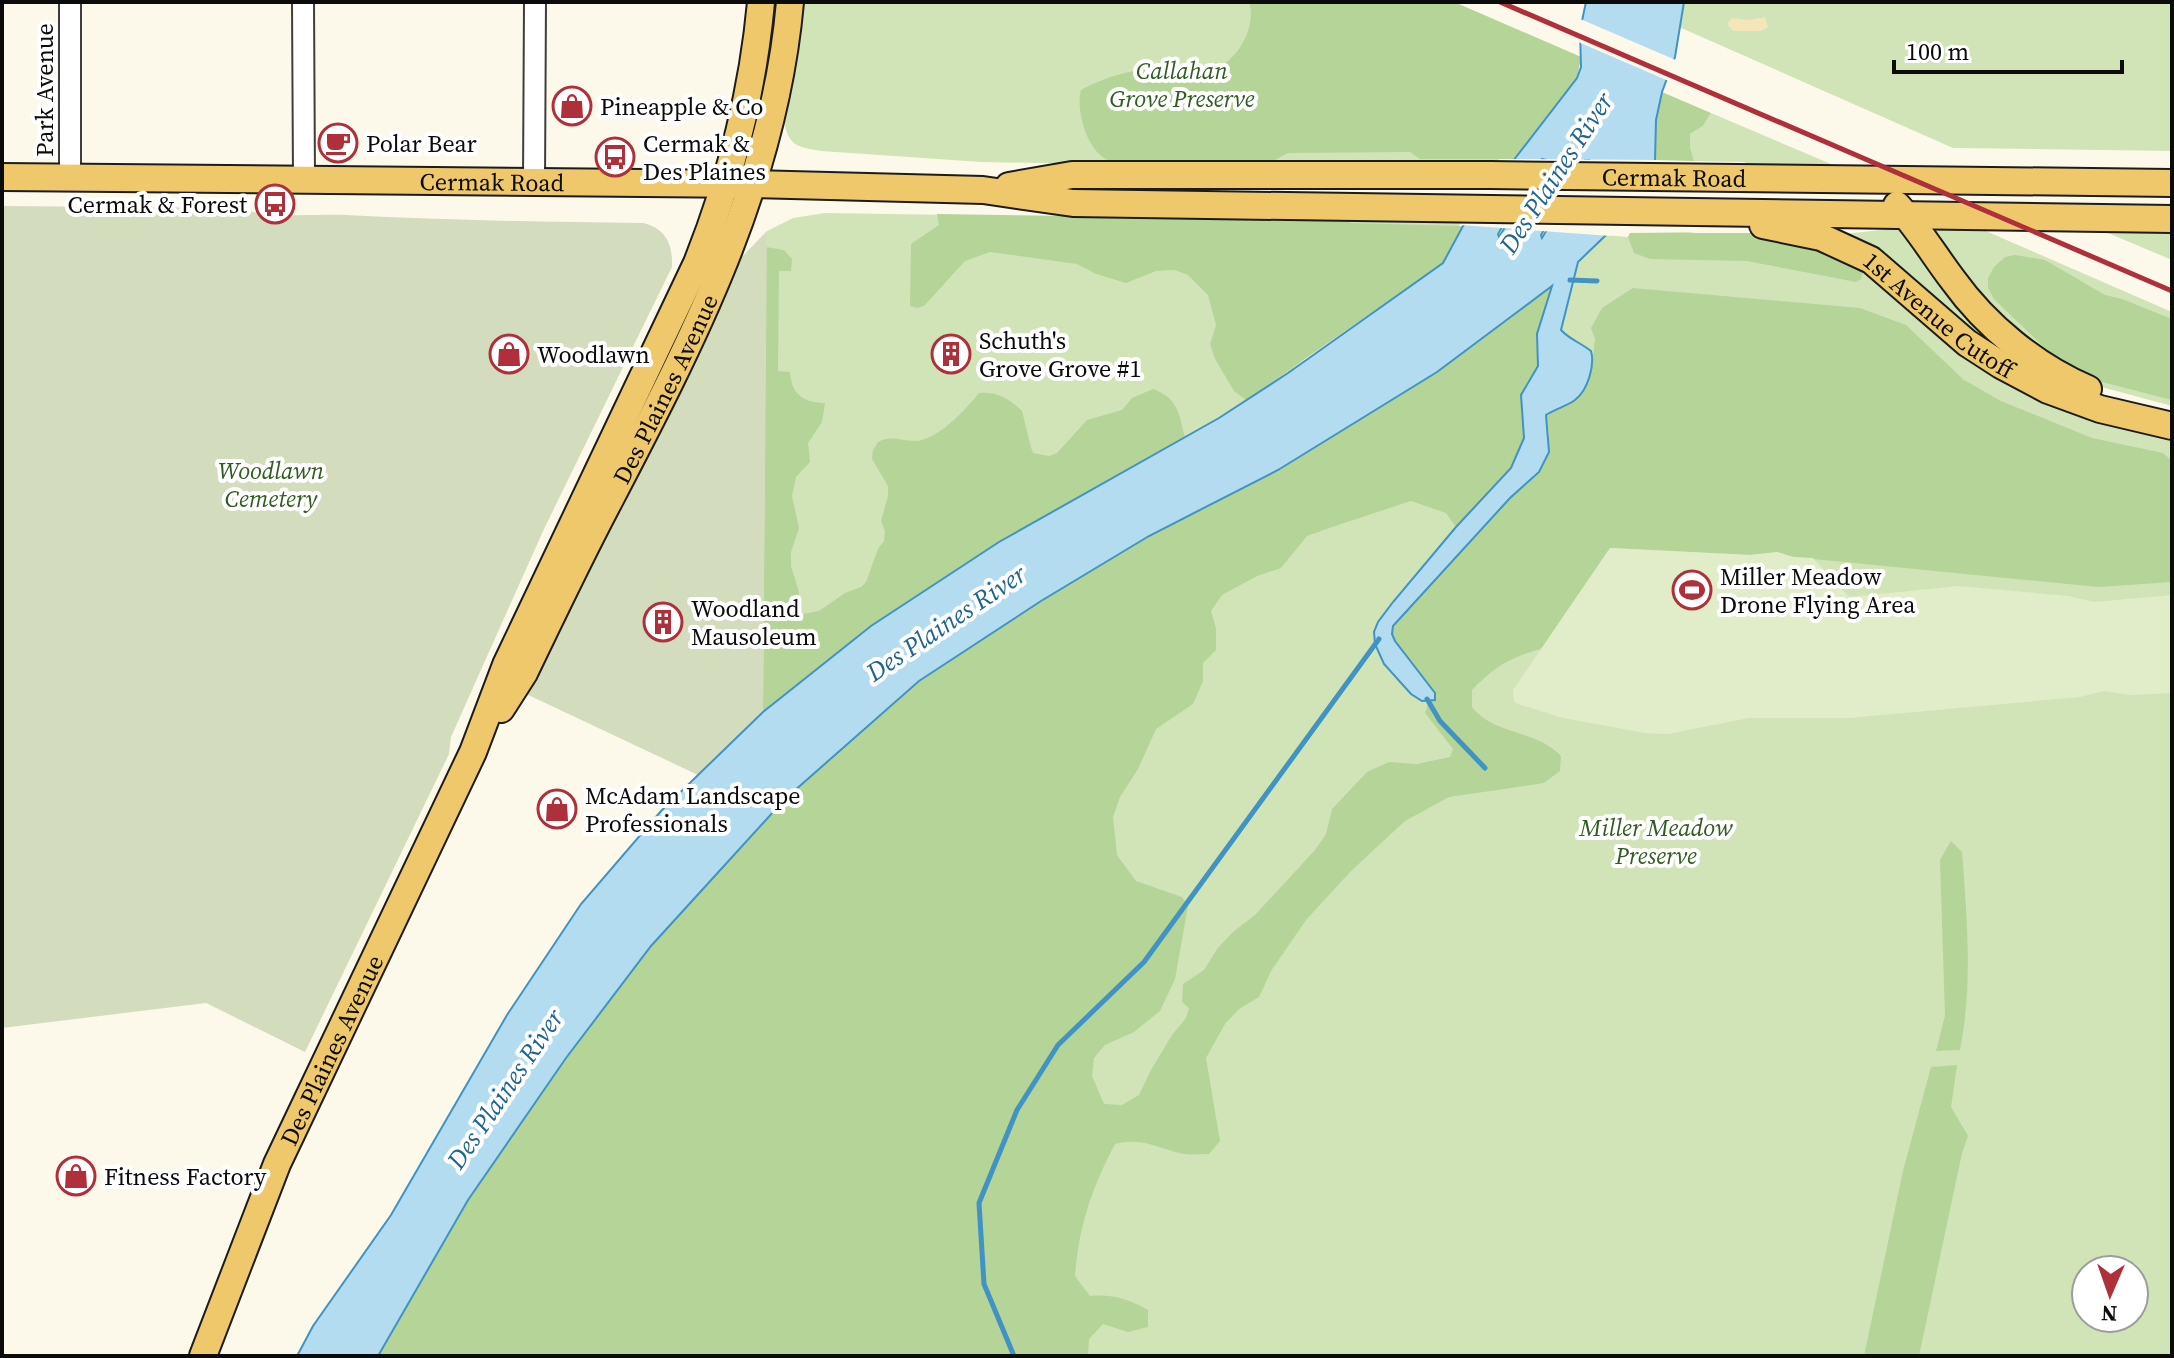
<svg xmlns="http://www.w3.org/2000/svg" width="2174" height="1358" viewBox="0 0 2174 1358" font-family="'Source Serif 4',serif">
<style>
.green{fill:#d1e4b7;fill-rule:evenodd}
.forest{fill:#b5d498}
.sand{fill:#f5e6ba}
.cemetery{fill:#d4dcbe}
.pitch{fill:#e1ecc8}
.water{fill:#b3dcf1;stroke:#4093c2;stroke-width:2;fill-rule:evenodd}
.pier{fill:#fdf9ea}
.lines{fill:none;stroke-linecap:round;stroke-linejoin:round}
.stream{stroke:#4093c2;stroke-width:5}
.minor-casing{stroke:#3e3e3e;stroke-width:24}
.major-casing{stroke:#1c1c1c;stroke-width:30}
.minor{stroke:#fff;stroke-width:20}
.major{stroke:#eec86a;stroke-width:26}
.rail{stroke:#af2f3a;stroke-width:5}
.labels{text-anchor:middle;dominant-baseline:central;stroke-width:8;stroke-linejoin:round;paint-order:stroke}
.park-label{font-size:24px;font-style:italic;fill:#305c21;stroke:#fff}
.street-label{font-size:24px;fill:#0b0b0b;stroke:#fff}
.poi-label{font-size:24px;fill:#0b0b0b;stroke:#fff;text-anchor:start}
.water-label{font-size:26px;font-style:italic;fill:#1f6492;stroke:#fff}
</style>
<rect width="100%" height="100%" fill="#fdf9ea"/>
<!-- green -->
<g class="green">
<path d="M 800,2 L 1454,2 L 1581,57 L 1515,159 L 1499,159 L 1497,163 L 1214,166 L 981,162 L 821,151 C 796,147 787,145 784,118 Z"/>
<polygon points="1684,2 2172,2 2172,151 1953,148 1679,27"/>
<polygon points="1711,113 1838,167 1746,166 1745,162 1694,161 1689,148 1690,134 1703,126"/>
<polygon points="825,213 1462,223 1288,373 1219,418 999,542 871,626 763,712 767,231 793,218"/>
<polygon points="1901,228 1998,338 2012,364 1843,234"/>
<polygon points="1930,228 1979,228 2172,312 2172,406 2094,385 1987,310"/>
<polygon points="2096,228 2172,231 2172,260"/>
<path d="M 1688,232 L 1842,251 L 1932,322 L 2172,433 L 2172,1356 L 378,1356 L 566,1058 L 1553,285 L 1606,235 L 1628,237 L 1630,233 ZM 2086,1270 L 2134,1270 L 2134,1318 L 2086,1318 Z"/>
</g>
<!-- forest -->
<g class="forest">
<path d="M 1249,2 L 1454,2 L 1581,57 L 1577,78 L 1515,159 L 1420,159 L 1410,152 L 1288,153 L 1266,165 L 1114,165 C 1109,161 1102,157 1098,153 C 1085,139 1076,109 1081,90 C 1105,77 1132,69 1159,68 C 1177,67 1198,73 1215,68 C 1239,61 1257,24 1249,2 Z"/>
<polygon points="1662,92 1711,113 1703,126 1690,134 1690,148 1694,161 1655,160 1655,120"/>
<polygon points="937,214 1350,220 1350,223 1463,226 1443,263 1246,400 1234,391 1215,359 1210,344 1216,325 1208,295 1188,275 1175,270 1156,271 1126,283 1096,274 1077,264 990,252 965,261 924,306 917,308 910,306 911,244 939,225"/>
<polygon points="1630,233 1761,233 1802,240 1863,271 1861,279 1856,282 1747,261 1650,259 1634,253 1628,237"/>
<path d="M 766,247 L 784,250 L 792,259 L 791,271 L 779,271 L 778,371 L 790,372 C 791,394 804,403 825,403 L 822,422 L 808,443 L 810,462 L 796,477 L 792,496 L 799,528 L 791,552 L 791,566 L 799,592 L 799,610 L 803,614 L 819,611 L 845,593 L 861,587 L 866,582 L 878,549 L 884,541 L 885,531 L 881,521 L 888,496 L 888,486 L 872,459 L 873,450 L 878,442 C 891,435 901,441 915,441 C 937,441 966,409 979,393 C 996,391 1010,399 1022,411 L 1031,447 L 1033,453 L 1049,456 L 1057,453 L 1087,420 L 1122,410 L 1132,398 L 1153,389 C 1178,398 1179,414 1185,437 L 999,542 L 871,626 L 763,712 Z"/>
<polygon points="2015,255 2045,260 2105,295 2122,299 2172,319 2172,400 2102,382 2048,351 1994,299 1988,288 1988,278 1994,267 2005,257"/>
<path d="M 1553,285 L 1537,334 L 1538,366 L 1521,395 L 1524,438 L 1519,453 L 1511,468 L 1456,527 L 1446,513 L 1411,501 L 1335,526 L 1307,536 L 1281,568 L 1257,576 L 1222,595 L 1211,611 L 1216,628 L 1216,650 L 1203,663 L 1203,681 L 1193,704 L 1156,729 L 1138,769 L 1120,797 L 1113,817 L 1117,855 L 1136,881 L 1182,897 L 1188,906 L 1175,979 L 1160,1011 L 1134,1032 L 1105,1045 L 1094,1058 L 1092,1076 L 1104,1104 L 1122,1105 L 1139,1095 L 1151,1070 L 1172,1035 L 1186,1018 L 1189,1008 L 1182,1002 L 1183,984 L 1204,970 L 1217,949 L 1233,932 L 1255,915 L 1315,850 L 1326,834 L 1332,809 L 1367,772 L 1389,762 L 1417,764 L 1450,757 L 1453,749 L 1425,713 L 1429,701 L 1435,700 L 1435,693 L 1395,641 L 1392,634 L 1393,626 L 1510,498 L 1539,472 L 1549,433 L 1546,415 L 1575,400 L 1592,367 L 1595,339 L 1591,328 L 1602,308 L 1633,288 L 1860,308 L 1906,325 L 1964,380 L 2001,401 L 2092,438 L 2163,453 L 2172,461 L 2172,582 L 2098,587 L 1793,557 L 1777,552 L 1750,555 L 1610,548 L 1541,649 C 1510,657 1494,667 1472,690 L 1472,707 C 1495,736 1536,729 1561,756 L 1560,771 L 1544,783 L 1449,797 L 1405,821 L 1351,871 L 1306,920 L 1271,971 L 1259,997 L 1239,1009 L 1225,1024 L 1206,1058 L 1220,1141 L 1209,1154 C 1201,1154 1192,1155 1184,1154 C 1157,1149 1144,1137 1115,1144 C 1092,1188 1079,1225 1075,1276 L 1090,1296 C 1113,1294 1128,1299 1148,1310 L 1148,1327 L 1128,1332 L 1103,1324 L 1089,1339 L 1088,1356 L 378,1356 L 468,1200 L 566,1058 L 651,946 L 785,799 L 920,681 L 1041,601 L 1149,536 L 1278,470 L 1437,372 L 1511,318 Z"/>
<path d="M 1951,841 L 1962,852 C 1967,919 1973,984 1960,1050 L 1936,1051 L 1945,1016 L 1940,860 Z"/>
<polygon points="1957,1065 1951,1107 1968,1136 1962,1153 1919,1356 1864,1356 1903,1171 1931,1067"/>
</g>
<!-- sand -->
<polygon class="sand" points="1765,17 1768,27 1761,31 1733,31 1727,24 1732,18 1748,20"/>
<!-- cemetery -->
<g class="cemetery">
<path d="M 2,206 L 236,208 C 274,219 307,214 346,215 C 445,220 543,222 643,223 C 666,228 673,245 672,267 L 544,529 L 451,737 L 449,754 L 305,1052 L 206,1003 L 2,1028 Z"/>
<polygon points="767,231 763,712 698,775 524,693 739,260"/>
</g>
<!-- pitch -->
<polygon class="pitch" points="1610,548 1750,555 1777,552 1793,557 1813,558 1849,597 1959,586 2069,596 2094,602 2172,595 2172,693 2129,695 2104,691 2080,697 1849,718 1749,718 1668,734 1645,733 1563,718 1518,704 1514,701 1513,690"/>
<!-- water -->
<path class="water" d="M 1586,2 L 1684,2 L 1675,57 L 1662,92 L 1656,120 L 1655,160 L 1606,235 L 1578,262 L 1561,330 C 1569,339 1581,343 1591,351 C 1595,365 1588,390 1575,400 C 1567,406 1555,409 1546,415 L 1549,452 L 1539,472 L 1510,498 L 1393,626 L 1392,634 L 1395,641 L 1435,693 L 1435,700 L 1422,701 L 1411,694 L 1384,664 L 1375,644 L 1374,632 L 1378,622 L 1393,602 L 1456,527 L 1511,468 L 1524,438 L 1521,395 L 1538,366 L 1537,334 L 1552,286 L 1437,372 L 1278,470 L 1149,536 L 1041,601 L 919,681 L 785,799 L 651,946 L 566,1058 L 468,1200 L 378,1356 L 297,1356 L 313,1326 L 391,1215 L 507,1015 L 581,904 L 661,811 L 763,712 L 871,626 L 999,542 L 1219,418 L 1288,373 L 1443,263 L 1463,226 L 1577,78 L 1581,67 L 1580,30 ZM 1542,159 L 1546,160 L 1499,237 L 1498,234 ZM 1585,160 L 1589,160 L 1542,238 L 1541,235 Z"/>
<!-- pier -->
<g class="pier">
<polygon points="1578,18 1678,61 1671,82 1576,41"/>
<polygon points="1510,159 1659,160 1611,236 1460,225"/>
</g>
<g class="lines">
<!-- stream -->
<g class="stream">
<polyline points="1570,280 1597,281"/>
<polyline points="1427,699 1440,721 1485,768"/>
<polyline points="1014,1356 984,1284 979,1203 1017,1110 1058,1045 1144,962 1379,639"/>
</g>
<!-- minor casing -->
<g class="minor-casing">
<g id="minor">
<polyline points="70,2 70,177"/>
<polyline points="303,2 304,179"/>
<polyline points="534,181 535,2"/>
</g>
</g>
<!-- major casing -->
<g class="major-casing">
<g id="major">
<path id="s1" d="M 2,177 L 752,184 L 983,190 L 1073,203 L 2172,219"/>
<path id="s2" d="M 1009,186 L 1072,175 L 1490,175 L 2172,183"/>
<path d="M 1897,205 C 1918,228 1934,255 1953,280 C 1986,326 2036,367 2088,389"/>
<path id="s3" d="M 1763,225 L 1821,237 L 1871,260 L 1967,343 L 2001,365 L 2048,390 L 2100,409 L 2172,426"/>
<path id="s4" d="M 501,709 L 524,673 C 551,617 578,560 607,505 C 691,344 774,186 790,2"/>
<path id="s5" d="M 203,1356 L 277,1164 L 473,752 L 506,665 L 697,263 C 730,180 753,91 761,2"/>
</g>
</g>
<!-- minor -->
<use href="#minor" class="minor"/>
<!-- major -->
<use href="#major" class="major"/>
<!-- rail -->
<polyline class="rail" points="1500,2 2172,291"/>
</g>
<!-- icons -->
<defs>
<g id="shop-ring" transform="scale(2)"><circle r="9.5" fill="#fff" stroke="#af2f3a" stroke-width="1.5"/><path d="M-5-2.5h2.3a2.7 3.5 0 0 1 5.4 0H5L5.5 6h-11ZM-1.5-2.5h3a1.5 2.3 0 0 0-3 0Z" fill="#af2f3a"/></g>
<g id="cafe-ring" transform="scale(2)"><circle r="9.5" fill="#fff" stroke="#af2f3a" stroke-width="1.5"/><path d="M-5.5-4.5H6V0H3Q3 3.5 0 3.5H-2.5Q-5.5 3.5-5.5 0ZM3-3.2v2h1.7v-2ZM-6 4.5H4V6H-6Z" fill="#af2f3a"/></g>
<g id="bus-ring" transform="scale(2)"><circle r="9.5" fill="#fff" stroke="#af2f3a" stroke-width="1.5"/><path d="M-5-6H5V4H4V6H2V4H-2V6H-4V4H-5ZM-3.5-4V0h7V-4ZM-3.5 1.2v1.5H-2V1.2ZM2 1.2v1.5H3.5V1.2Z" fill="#af2f3a"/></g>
<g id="building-ring" transform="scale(2)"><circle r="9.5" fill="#fff" stroke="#af2f3a" stroke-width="1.5"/><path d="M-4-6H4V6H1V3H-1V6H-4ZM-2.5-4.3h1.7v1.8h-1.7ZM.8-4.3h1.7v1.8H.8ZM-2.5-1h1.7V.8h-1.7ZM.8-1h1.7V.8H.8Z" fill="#af2f3a"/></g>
<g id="stadium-ring" transform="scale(2)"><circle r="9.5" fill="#fff" stroke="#af2f3a" stroke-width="1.5"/><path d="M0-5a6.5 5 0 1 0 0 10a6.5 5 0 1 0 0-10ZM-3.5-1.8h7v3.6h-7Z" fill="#af2f3a"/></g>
</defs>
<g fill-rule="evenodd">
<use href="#shop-ring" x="572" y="106"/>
<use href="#cafe-ring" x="338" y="143"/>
<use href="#bus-ring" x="615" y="157"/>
<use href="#bus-ring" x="275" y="204"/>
<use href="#shop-ring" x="509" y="354"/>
<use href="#building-ring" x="951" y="354"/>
<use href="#stadium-ring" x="1692" y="590"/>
<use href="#building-ring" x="663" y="622"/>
<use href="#shop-ring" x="557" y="809"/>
<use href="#shop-ring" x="76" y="1176"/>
</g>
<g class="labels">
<!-- park labels -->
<g class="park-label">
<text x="1182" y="70">Callahan<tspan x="1182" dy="28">Grove Preserve</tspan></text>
<text x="271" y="470">Woodlawn<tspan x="271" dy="28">Cemetery</tspan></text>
<text x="1656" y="827">Miller Meadow<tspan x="1656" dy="28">Preserve</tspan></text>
</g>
<!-- street labels -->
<g class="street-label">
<text transform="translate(44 90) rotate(-90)">Park Avenue</text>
<text stroke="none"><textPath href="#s2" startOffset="666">Cermak Road</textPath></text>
<text stroke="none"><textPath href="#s1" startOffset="490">Cermak Road</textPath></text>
<text stroke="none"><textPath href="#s3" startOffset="202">1st Avenue Cutoff</textPath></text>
<text stroke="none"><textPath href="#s4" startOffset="360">Des Plaines Avenue</textPath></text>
<text stroke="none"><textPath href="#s5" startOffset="332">Des Plaines Avenue</textPath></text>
</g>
<!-- poi labels -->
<g class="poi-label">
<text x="600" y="106">Pineapple &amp; Co</text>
<text x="366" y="143">Polar Bear</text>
<text x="643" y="143">Cermak &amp;<tspan x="643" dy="28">Des Plaines</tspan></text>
<text x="247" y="204" text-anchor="end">Cermak &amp; Forest</text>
<text x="979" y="340">Schuth's<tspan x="979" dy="28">Grove Grove #1</tspan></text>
<text x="537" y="354">Woodlawn</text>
<text x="1720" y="576">Miller Meadow<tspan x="1720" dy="28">Drone Flying Area</tspan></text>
<text x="691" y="608">Woodland<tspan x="691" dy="28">Mausoleum</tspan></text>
<text x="585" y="795">McAdam Landscape<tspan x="585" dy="28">Professionals</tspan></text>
<text x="104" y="1176">Fitness Factory</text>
</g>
<!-- water labels -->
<g class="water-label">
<text transform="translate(1556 173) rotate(-57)">Des Plaines River</text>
<text transform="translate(946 623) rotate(-34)">Des Plaines River</text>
<text transform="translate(505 1089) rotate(-56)">Des Plaines River</text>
</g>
</g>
<!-- border -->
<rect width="2174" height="1358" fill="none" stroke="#0b0b0b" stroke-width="8"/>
<!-- north arrow -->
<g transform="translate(2110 1294) rotate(182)"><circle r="38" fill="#ffffff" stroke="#9d9d9d" stroke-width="2"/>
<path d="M0-6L14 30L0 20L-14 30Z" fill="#af2f3a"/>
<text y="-12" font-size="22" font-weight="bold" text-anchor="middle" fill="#0b0b0b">N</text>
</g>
<!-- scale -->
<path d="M1894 60v12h228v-12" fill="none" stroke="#0b0b0b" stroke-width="4"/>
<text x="1906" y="60" font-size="24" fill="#0b0b0b" stroke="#ffffff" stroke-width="6" paint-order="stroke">100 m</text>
</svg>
